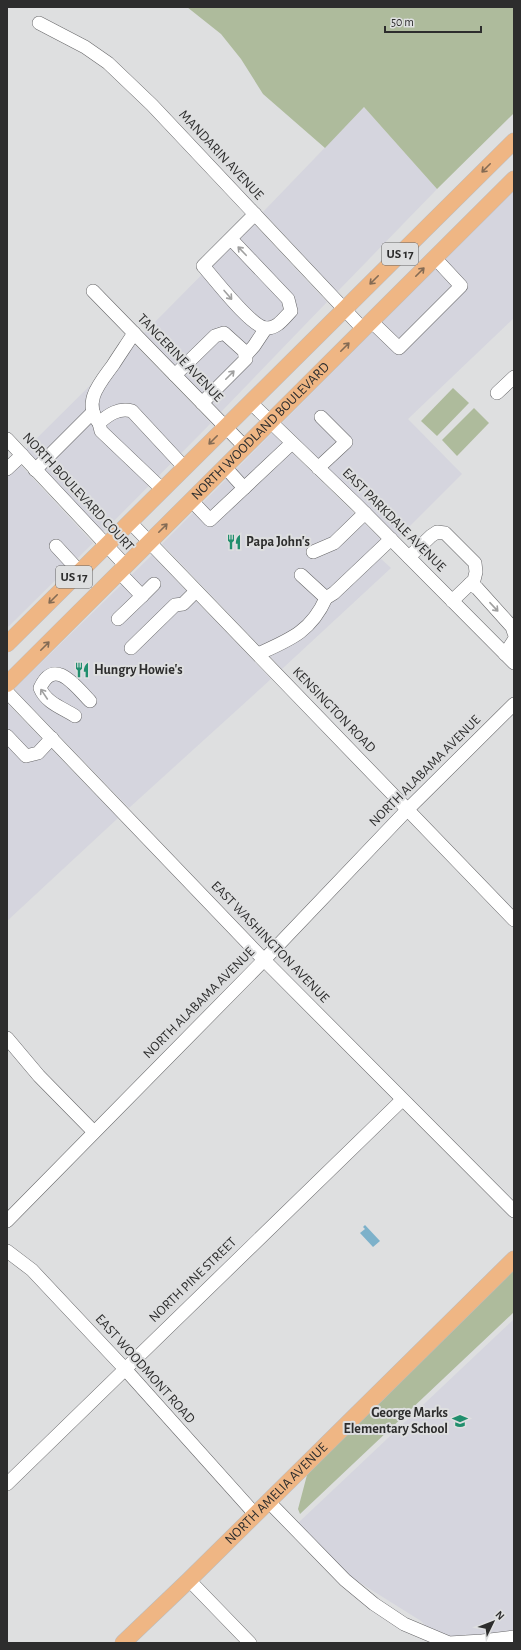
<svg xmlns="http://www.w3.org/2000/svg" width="521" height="1650" viewBox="0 0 521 1650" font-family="'Alegreya Sans',sans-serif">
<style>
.built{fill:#d5d5de}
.green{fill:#aebb9c}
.water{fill:#7db1ca}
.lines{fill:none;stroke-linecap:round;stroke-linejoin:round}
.minor-casing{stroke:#676769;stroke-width:14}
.major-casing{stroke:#bcbcbc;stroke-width:17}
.minor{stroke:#fff;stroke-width:13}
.major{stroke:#efb684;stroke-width:16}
.oneway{stroke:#846b54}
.oneway2{stroke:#a0a0a0}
.labels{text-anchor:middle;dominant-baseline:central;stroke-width:4;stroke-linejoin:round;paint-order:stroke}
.shield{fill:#dedfe0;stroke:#626263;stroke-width:1}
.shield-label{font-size:13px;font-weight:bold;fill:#2d2d2d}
.street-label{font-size:14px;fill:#2d2d2d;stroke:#dedfe0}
.poi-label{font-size:14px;font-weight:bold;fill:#2d2d2d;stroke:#dedfe0;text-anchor:start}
</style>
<rect width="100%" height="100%" fill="#dedfe0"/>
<!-- built -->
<g class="built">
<polygon points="364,107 437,189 337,292 263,212"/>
<polygon points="514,189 514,318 408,419 462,474 399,537 282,423"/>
<polygon points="253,223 327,302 221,412 144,333"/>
<polygon points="133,343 211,423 103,532 26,449"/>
<polygon points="272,433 389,547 379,557 391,568 282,669 162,544"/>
<polygon points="16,460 93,543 7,628 7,469"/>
<polygon points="152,555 271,679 129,808 14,689"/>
<polygon points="7,703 118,818 7,921"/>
<polygon points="514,1319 514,1643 441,1643 421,1621 346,1574 298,1523"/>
</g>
<!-- green -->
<g class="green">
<polygon points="187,7 514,7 514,113 437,189 364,107 325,148 263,94 241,59 221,34"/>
<polygon points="453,388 469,403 437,436 421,421"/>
<polygon points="474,408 489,423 457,456 442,440"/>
<polygon points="514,1269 514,1312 300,1514 298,1509 307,1475 339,1441 384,1399 408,1372"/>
</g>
<!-- water -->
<polygon class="water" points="365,1225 380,1241 373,1247 360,1233 365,1229 363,1227"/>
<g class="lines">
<!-- minor casing -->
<g class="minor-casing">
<g id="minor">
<polyline points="39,23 85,47 108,63 152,105 363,329"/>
<path d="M 231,239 L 288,299 L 291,311 C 284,318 277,329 266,328 C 251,327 214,278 203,266 L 255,214"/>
<polyline points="93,291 245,447"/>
<polyline points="371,321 399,348 461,286 435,258"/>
<polyline points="245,356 254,346 266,328"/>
<polyline points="175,375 215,336 224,333 244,351 246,359 202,403"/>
<polyline points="497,393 514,377"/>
<polyline points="250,402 358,506 514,663"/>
<path d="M 99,423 C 82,402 100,383 113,365 C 120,354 127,344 134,333"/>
<polyline points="7,439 126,566"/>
<polyline points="225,467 244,488"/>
<polyline points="318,468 346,442 321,417"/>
<polyline points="7,469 22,455"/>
<polyline points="35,470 93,412"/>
<path d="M 163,490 L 101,431 L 99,423 C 108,415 119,407 132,411 L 185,468"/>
<polyline points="191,500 210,520 292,443"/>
<polyline points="130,522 514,920"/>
<polyline points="56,546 80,572"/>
<polyline points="313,552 334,543 365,513"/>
<polyline points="409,557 431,536 437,532 445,533 475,563 476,572 474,580 452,601"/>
<polyline points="301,575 326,598 334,593 391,539"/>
<polyline points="470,584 477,588 512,627 514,633"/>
<polyline points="142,596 154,584"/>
<polyline points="118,619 142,596 119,572"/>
<polyline points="131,648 175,605 183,604 196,591"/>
<path d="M 258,654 C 289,640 311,632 326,598"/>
<polyline points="505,654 514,640"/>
<polyline points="7,692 264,960 514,1211"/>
<path d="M 75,716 C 63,708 46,703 40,688 C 55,656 76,687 90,701"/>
<polyline points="7,736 26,756 38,753 52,738"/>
<polyline points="7,1038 39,1076 94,1132"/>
<polyline points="7,1221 264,960 407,810 514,704"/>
<polyline points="7,1251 32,1270 125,1369 255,1514"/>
<polyline points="7,1484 402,1100"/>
<polyline points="268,1501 345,1580 374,1604 404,1624 449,1643 482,1641 514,1637"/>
<polyline points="189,1580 250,1643"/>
</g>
</g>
<!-- major casing -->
<g class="major-casing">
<g id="major">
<polyline points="7,644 514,141"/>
<path id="s1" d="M 7,684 L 514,179"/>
<path id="s2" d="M 123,1643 L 189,1580 L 514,1259"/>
</g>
</g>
<!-- minor -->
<use href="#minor" class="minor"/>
<!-- major -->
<use href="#major" class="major"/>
</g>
<!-- one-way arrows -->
<defs><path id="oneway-shaft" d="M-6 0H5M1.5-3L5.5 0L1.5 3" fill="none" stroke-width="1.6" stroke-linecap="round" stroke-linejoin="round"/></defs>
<g class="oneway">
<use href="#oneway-shaft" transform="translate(486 168) rotate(135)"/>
<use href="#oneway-shaft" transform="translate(420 272) rotate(-45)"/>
<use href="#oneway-shaft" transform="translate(374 280) rotate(135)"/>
<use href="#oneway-shaft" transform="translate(345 347) rotate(-45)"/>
<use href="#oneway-shaft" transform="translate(213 440) rotate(135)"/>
<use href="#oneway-shaft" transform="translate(163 528) rotate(-45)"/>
<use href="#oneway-shaft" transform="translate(53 599) rotate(135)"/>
<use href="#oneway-shaft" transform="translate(45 646) rotate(-45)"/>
</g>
<g class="oneway2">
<use href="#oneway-shaft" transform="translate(242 251) rotate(-134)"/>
<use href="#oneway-shaft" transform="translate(228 295) rotate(49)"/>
<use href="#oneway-shaft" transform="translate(230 375) rotate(-45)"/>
<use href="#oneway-shaft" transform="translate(494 607) rotate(47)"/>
<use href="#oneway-shaft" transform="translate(44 694) rotate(-124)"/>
</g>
<!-- icons -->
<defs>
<g id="restaurant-bare" transform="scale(1.2)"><path d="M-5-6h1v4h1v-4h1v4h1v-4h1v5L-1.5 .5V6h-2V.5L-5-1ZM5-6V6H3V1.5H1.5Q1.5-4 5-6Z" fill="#208e6d" stroke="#dedfe0" stroke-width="2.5" paint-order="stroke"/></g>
<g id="school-bare" transform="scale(1.2)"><path d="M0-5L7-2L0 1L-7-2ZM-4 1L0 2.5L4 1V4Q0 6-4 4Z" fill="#208e6d" stroke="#dedfe0" stroke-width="2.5" paint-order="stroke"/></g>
</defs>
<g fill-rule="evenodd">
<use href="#restaurant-bare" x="234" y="542"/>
<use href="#restaurant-bare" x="82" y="670"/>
<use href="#school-bare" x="460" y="1421"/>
</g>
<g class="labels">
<!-- shield labels -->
<g class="shield">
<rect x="382" y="243" width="36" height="22" rx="3"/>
<rect x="56" y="566" width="36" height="22" rx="3"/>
</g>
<g class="shield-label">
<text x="400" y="254">US 17</text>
<text x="74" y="577">US 17</text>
</g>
<!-- street labels -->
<g class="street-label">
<text transform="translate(221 155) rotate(47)">MANDARIN AVENUE</text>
<text transform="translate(180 358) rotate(46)">TANGERINE AVENUE</text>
<text stroke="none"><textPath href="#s1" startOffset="358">NORTH WOODLAND BOULEVARD</textPath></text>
<text transform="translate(78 492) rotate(47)">NORTH BOULEVARD COURT</text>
<text transform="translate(394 520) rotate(45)">EAST PARKDALE AVENUE</text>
<text transform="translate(334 710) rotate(46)">KENSINGTON ROAD</text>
<text transform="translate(425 771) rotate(-45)">NORTH ALABAMA AVENUE</text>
<text transform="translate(270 942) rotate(46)">EAST WASHINGTON AVENUE</text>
<text transform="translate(199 1003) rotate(-45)">NORTH ALABAMA AVENUE</text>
<text transform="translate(193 1280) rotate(-44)">NORTH PINE STREET</text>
<text transform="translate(145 1369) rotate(48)">EAST WOODMONT ROAD</text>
<text stroke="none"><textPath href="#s2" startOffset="214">NORTH AMELIA AVENUE</textPath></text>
</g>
<!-- poi labels -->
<g class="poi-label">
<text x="246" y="542">Papa John's</text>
<text x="94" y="670">Hungry Howie's</text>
<text x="448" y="1413" text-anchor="end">George Marks<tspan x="448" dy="16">Elementary School</tspan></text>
</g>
</g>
<!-- border -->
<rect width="521" height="1650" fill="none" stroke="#2d2d2d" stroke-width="16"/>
<!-- north arrow -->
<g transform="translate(493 1622) rotate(47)" stroke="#dedfe0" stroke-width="3" paint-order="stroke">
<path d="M0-3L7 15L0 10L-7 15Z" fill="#2d2d2d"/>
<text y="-6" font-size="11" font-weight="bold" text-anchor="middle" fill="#2d2d2d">N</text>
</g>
<!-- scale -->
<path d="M385 26v6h96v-6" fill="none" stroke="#2d2d2d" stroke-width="2"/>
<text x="391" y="26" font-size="12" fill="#2d2d2d" stroke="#dedfe0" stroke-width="3" paint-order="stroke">50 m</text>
</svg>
